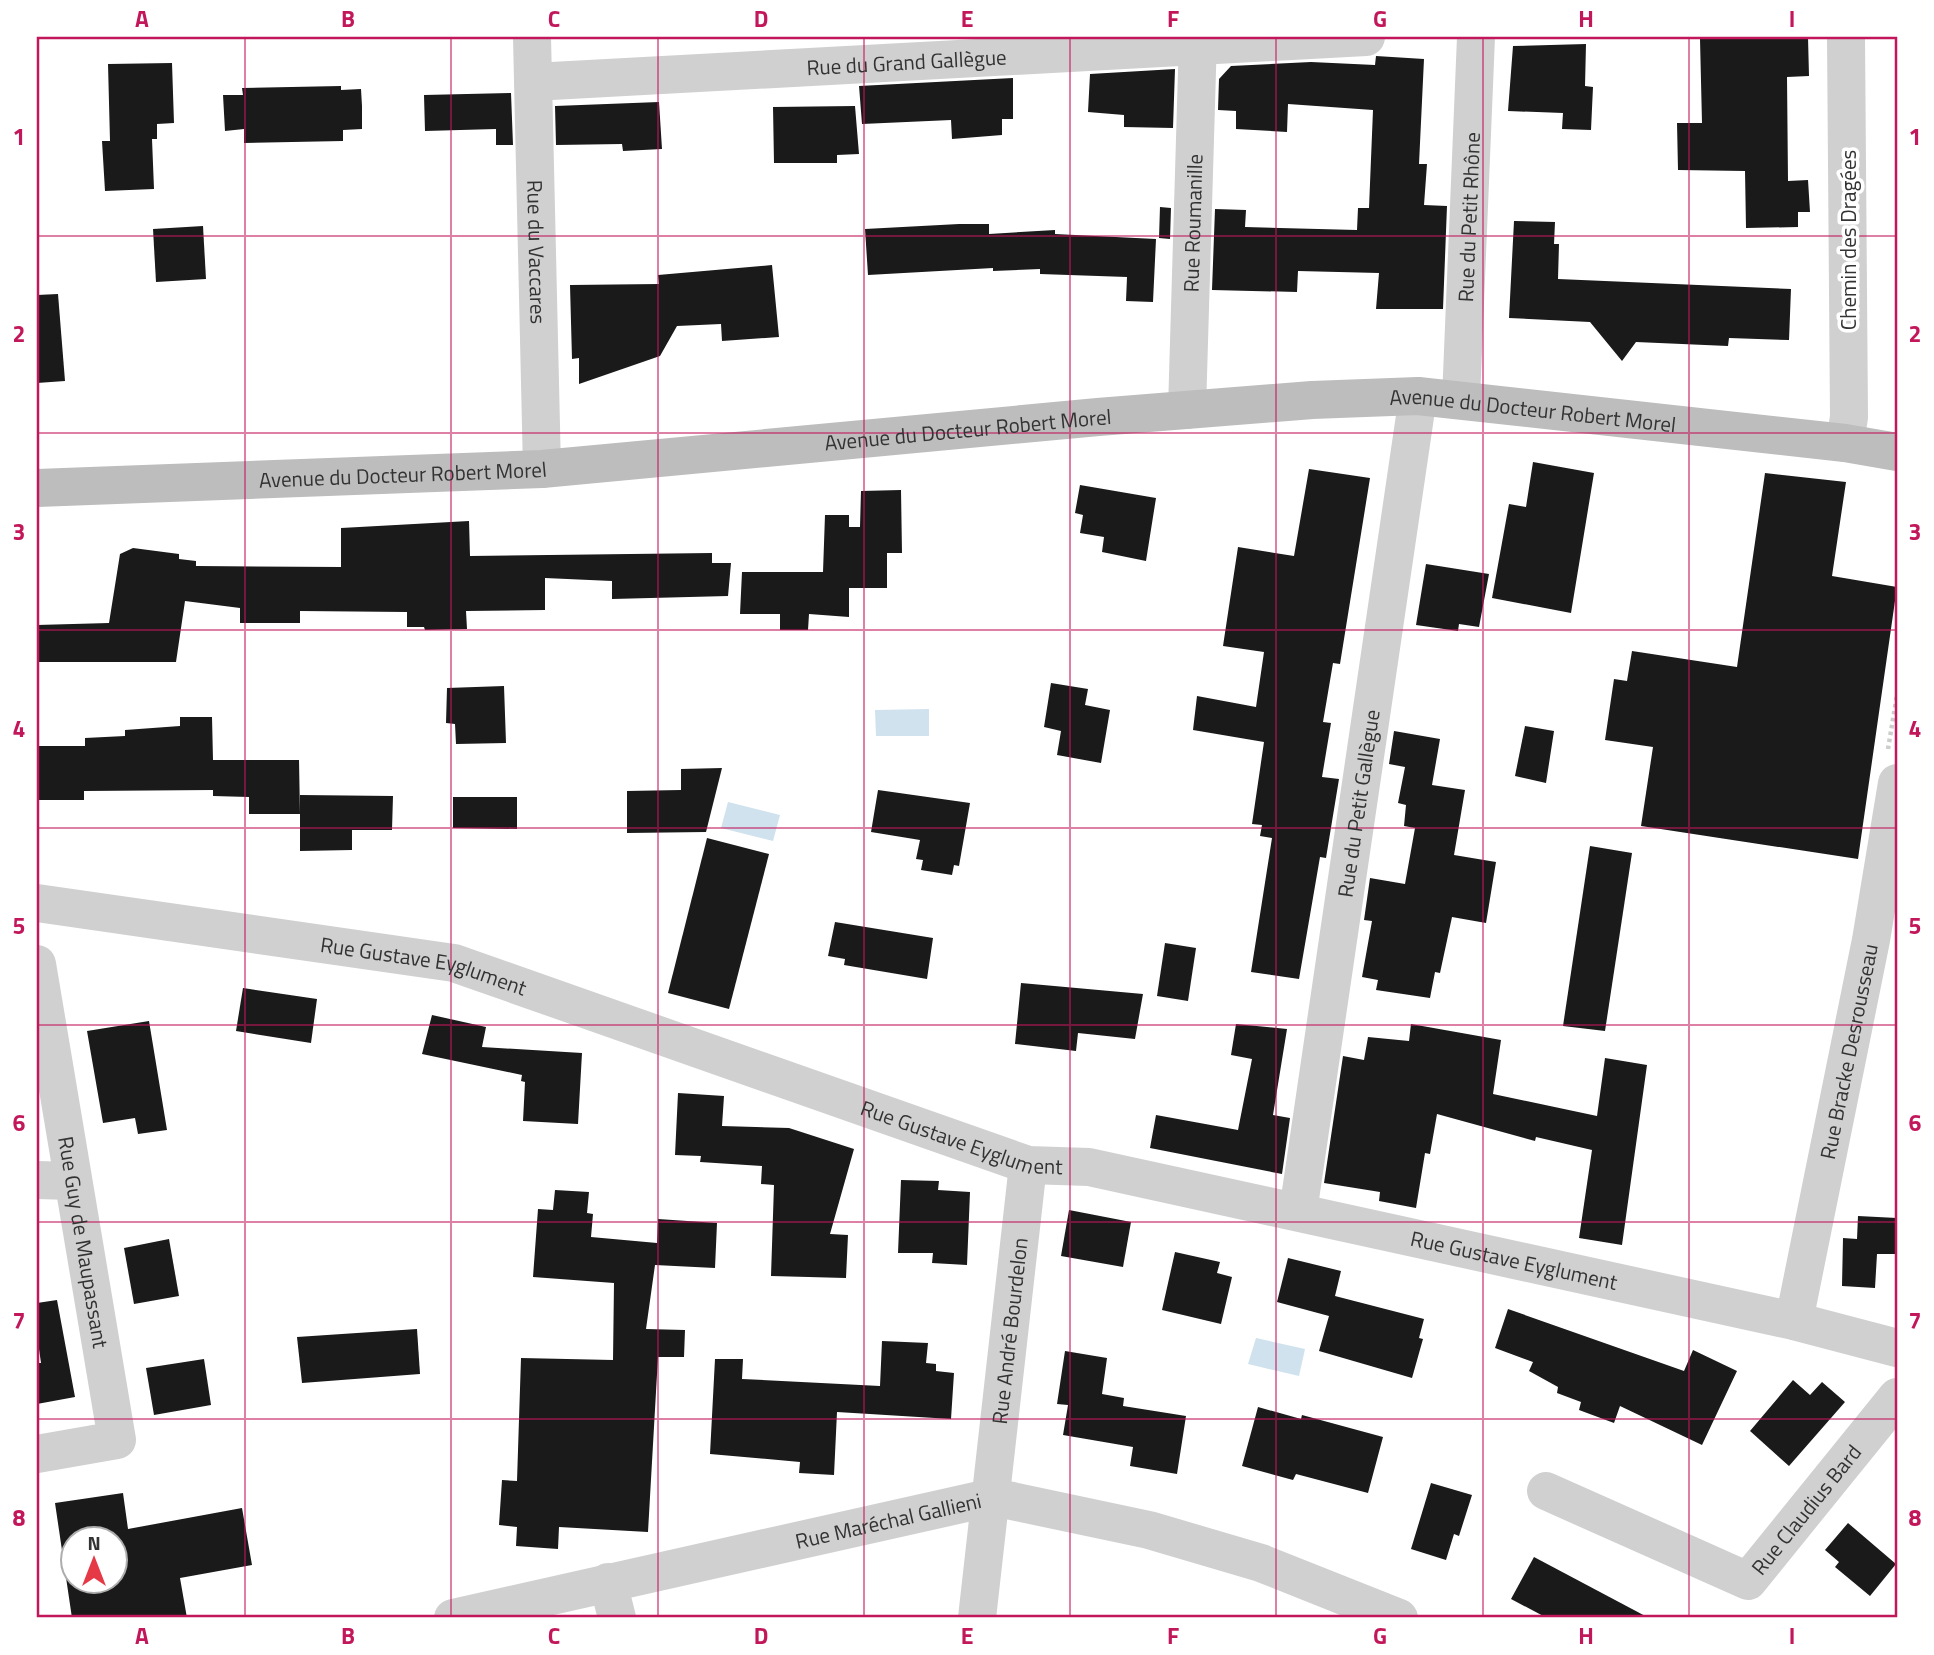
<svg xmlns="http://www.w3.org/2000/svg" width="1934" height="1655" viewBox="0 0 1934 1655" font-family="'Titillium Web',sans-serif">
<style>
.water{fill:#cfe2ee}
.building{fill:#1a1a1a;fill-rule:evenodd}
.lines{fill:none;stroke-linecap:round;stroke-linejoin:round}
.path{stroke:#cdcdcd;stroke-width:4.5;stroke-dasharray:3.5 3.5;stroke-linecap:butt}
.street{stroke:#d0d0d0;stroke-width:38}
.secondary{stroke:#bdbdbd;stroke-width:38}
.grid{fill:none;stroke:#c2185b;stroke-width:2;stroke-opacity:0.55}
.labels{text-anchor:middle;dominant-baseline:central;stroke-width:7;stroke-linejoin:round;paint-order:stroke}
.street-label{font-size:21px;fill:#333;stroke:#fff}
.neatline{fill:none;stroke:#c2185b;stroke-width:2.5}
.grid-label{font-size:23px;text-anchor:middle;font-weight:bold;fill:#c2185b}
</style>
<rect width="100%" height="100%" fill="#fff"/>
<!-- water -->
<g class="water">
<polygon points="929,709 929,736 876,736 875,710"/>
<polygon points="728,802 780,815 773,841 721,828"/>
<polygon points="1256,1338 1305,1349 1299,1376 1248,1364"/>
</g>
<!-- building -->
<g class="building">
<polygon points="1743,37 1808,37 1809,76 1787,77 1788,181 1808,180 1810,212 1798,212 1798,227 1746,228 1745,171 1678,170 1677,123 1702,123 1700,39"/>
<polygon points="1586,44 1585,86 1593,87 1591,130 1562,129 1563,113 1508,111 1513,46"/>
<polygon points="1376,56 1424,59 1419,164 1427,164 1424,205 1447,206 1443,309 1376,309 1379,273 1298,271 1297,292 1212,290 1215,209 1246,210 1245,227 1357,230 1358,208 1369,208 1373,110 1288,104 1287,132 1236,129 1236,111 1218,110 1219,79 1231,66 1311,62 1375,65"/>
<polygon points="172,63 174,123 157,124 157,139 152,139 154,189 105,191 102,141 110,141 108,64"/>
<polygon points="1175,69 1173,128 1124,127 1124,115 1088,112 1090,74"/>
<polygon points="1013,78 1013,119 1002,119 1002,135 952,139 951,120 862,124 859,86"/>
<polygon points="341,86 341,90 361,89 362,106 362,129 343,130 343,141 244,143 244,129 225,131 223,95 243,95 242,88"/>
<polygon points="511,93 513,145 496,145 496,129 425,131 424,95"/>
<polygon points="659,102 662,149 623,151 622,144 556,145 555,106"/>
<polygon points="855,106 859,154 837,155 837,163 774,163 773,107"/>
<polygon points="1160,207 1171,208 1170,239 1159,238"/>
<polygon points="1514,221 1555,222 1554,244 1559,244 1558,279 1791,289 1789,340 1729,338 1728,346 1636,342 1622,361 1590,322 1509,318"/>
<polygon points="959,224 989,224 989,234 1055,230 1055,234 1156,239 1153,302 1126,301 1127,277 1040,274 1040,269 993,271 993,268 868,275 865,229"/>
<polygon points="203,226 206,279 156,282 153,229"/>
<polygon points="772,265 779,337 722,341 721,324 677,326 660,356 579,384 579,358 572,359 570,285 659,284 658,275"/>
<polygon points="58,294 65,381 37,383 37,295"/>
<polygon points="1533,462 1594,473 1571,613 1492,598 1509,504 1526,507"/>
<polygon points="1309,469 1370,478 1340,664 1333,663 1323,722 1331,723 1322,777 1339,779 1326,858 1320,857 1299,979 1251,972 1272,838 1260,836 1262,825 1252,824 1264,742 1193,730 1197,696 1256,707 1264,652 1223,646 1238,547 1294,556"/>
<polygon points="1765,473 1846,482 1832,576 1897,587 1858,859 1641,826 1653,747 1605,740 1614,679 1627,681 1632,651 1737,667"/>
<polygon points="1080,485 1156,498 1146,561 1102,552 1104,537 1080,533 1083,515 1075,513"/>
<polygon points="901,490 902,553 887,553 887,588 849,588 849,617 809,614 808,630 780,630 780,614 740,614 742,572 823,572 825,515 849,515 849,527 860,527 861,491"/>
<polygon points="469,521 470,556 712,553 712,563 731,563 728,596 612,599 612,581 545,578 545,610 466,611 467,629 425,630 424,627 407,627 407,612 300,611 300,623 240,623 240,608 185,601 176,662 37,662 37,625 109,623 120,554 133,548 179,554 179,559 196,561 196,566 341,567 341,528"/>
<polygon points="1426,564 1489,574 1479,627 1459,624 1458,631 1416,625"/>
<polygon points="1051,683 1088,689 1085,705 1110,710 1101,763 1057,755 1061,731 1044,727"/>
<polygon points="504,686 506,743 456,744 455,724 446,723 447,688"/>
<polygon points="180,717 212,717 213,760 299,760 300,814 249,814 249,797 213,796 213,790 84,791 84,800 37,800 37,746 85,746 85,738 125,736 125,730 180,726"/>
<polygon points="1525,726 1554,731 1546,783 1515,776"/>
<polygon points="1394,731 1440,739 1432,785 1465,790 1454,855 1496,862 1486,923 1452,917 1440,973 1435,972 1430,998 1376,990 1378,980 1362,977 1372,921 1364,920 1370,878 1405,884 1415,828 1404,826 1406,805 1398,803 1405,767 1389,764"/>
<polygon points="722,768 706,832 627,833 627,791 681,790 681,769"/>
<polygon points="878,790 970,803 959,866 954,865 952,875 921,870 923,860 916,859 920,840 871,832"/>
<polygon points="300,795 393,796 392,830 352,830 352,850 300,851"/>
<polygon points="453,797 517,797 517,829 453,828"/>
<polygon points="707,838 769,854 729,1009 668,993"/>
<polygon points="1590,846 1632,853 1605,1031 1563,1026"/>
<polygon points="835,922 933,938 927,979 844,965 845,959 828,956"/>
<polygon points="1165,943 1196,948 1188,1001 1157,996"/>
<polygon points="1021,983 1143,994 1135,1039 1078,1033 1076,1051 1015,1044"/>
<polygon points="243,988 317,999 311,1043 236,1031"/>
<polygon points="432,1015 486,1027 482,1047 582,1053 578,1124 523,1121 525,1082 521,1081 522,1075 422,1054"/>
<polygon points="149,1021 167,1130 138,1134 135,1118 103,1123 87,1031"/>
<polygon points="1236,1024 1287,1029 1273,1115 1290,1118 1282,1174 1150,1148 1156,1115 1238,1130 1252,1059 1231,1055"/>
<polygon points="1411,1024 1501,1040 1493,1094 1597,1116 1605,1058 1647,1065 1622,1245 1579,1238 1592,1150 1536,1137 1535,1141 1437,1114 1430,1154 1425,1153 1416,1208 1379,1201 1380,1192 1324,1183 1343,1056 1364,1060 1368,1037 1409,1041"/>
<polygon points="678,1093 724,1096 722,1126 789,1128 854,1149 830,1234 848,1235 846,1278 771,1276 774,1185 761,1184 762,1166 700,1162 701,1156 675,1155"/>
<polygon points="901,1180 939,1181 938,1190 970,1192 967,1265 932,1263 933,1253 898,1253"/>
<polygon points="555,1190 589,1192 587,1213 593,1214 591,1237 657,1243 658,1219 717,1223 715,1268 655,1265 646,1329 685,1330 684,1357 658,1357 648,1532 559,1527 558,1549 516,1546 517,1527 499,1525 502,1480 517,1481 521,1358 613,1360 614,1283 533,1277 538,1209 553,1210"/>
<polygon points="1069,1210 1131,1222 1123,1267 1061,1256"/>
<polygon points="1858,1216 1897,1218 1897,1254 1877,1254 1875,1288 1842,1286 1843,1238 1857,1239"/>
<polygon points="169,1239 179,1296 134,1304 124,1248"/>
<polygon points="1175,1252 1220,1262 1217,1273 1232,1277 1221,1324 1162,1310"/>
<polygon points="1288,1258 1341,1271 1335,1296 1424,1319 1419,1338 1423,1339 1412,1378 1319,1351 1329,1316 1277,1302"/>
<polygon points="57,1300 75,1397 37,1404 37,1363 41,1363 37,1335 37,1303"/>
<polygon points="1508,1309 1684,1371 1693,1350 1737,1371 1702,1445 1620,1406 1614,1423 1579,1410 1581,1402 1557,1393 1558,1387 1529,1371 1533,1362 1495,1348"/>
<polygon points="417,1329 420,1374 302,1383 297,1337"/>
<polygon points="882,1341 928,1343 926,1363 936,1364 936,1371 954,1373 951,1419 837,1412 834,1475 799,1473 800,1462 710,1454 715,1359 743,1359 742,1379 880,1386"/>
<polygon points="1065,1351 1107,1358 1102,1394 1124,1398 1123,1406 1186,1416 1177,1474 1130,1466 1133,1447 1063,1435 1068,1405 1057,1404"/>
<polygon points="204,1359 211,1405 154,1415 146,1368"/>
<polygon points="1793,1380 1810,1395 1822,1382 1845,1402 1789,1466 1750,1431"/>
<polygon points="1258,1407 1301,1419 1302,1415 1383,1437 1368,1493 1296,1474 1293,1480 1242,1466"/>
<polygon points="1431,1483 1472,1495 1459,1536 1454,1534 1446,1560 1411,1549"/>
<path d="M 123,1493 L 128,1529 L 242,1508 L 252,1565 L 180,1578 L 187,1618 L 72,1618 L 55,1503 ZM 74,1539 L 116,1539 L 116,1581 L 74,1581 Z"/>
<polygon points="1848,1523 1896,1564 1870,1596 1835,1567 1839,1562 1825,1550"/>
<polygon points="1534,1557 1649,1618 1547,1618 1511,1599"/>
</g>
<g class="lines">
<!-- path -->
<polyline class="path" points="1888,749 1897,695"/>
<!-- street -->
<g class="street">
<path id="s1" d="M 532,37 L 542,469"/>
<path id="s2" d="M 533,82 L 1366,37"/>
<path id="s3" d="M 1461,399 L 1476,37"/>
<path id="s4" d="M 1187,410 L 1198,37"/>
<polyline points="1845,443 1849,417 1846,37"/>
<path id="s5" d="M 37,903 L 454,963 L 1028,1165 L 1089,1167 L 1794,1321 L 1897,1348"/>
<path id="s6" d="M 37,964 L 117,1440 L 37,1454"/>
<polyline points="37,1180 73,1181"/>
<path id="s7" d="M 1298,1212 L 1418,396"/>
<path id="s8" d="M 1794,1321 L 1871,940 L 1897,783"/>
<path id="s9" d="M 1546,1491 L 1748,1581 L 1897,1397"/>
<polyline points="608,1582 617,1618"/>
<path id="s10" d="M 453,1618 L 993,1497 L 1149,1530 L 1261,1563 L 1399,1618"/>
<path id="s11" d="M 977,1618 L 1028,1165"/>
</g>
<!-- secondary -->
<path class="secondary" id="s12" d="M 37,488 L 542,469 L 1098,417 L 1312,400 L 1418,396 L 1845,443 L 1897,452"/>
</g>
<!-- grid -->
<path class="grid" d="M 245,37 L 245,1618M 451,37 L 451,1618M 658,37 L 658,1618M 864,37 L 864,1618M 1070,37 L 1070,1618M 1276,37 L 1276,1618M 1483,37 L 1483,1618M 1689,37 L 1689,1618M 37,236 L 1897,236M 37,433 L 1897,433M 37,630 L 1897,630M 37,828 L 1897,828M 37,1025 L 1897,1025M 37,1222 L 1897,1222M 37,1419 L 1897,1419"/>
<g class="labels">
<!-- street labels -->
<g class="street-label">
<text stroke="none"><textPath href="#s2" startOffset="374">Rue du Grand Gallègue</textPath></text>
<text stroke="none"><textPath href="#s3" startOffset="182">Rue du Petit Rhône</textPath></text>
<text stroke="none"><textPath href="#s4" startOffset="187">Rue Roumanille</textPath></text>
<text transform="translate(1848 240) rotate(-90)">Chemin des Dragées</text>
<text stroke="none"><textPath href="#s1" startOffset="215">Rue du Vaccares</textPath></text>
<text stroke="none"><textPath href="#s12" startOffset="1500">Avenue du Docteur Robert Morel</textPath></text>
<text stroke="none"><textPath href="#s12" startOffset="933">Avenue du Docteur Robert Morel</textPath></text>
<text stroke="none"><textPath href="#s12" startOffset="366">Avenue du Docteur Robert Morel</textPath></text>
<text stroke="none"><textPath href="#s7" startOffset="413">Rue du Petit Gallègue</textPath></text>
<text stroke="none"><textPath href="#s5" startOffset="392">Rue Gustave Eyglument</textPath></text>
<text stroke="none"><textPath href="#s8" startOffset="275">Rue Bracke Desrousseau</textPath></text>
<text stroke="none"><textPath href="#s5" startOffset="959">Rue Gustave Eyglument</textPath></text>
<text stroke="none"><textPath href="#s6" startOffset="282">Rue Guy de Maupassant</textPath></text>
<text stroke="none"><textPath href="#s5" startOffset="1526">Rue Gustave Eyglument</textPath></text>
<text stroke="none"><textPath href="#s11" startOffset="289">Rue André Bourdelon</textPath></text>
<text stroke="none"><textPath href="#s9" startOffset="313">Rue Claudius Bard</textPath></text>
<text stroke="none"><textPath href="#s10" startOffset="446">Rue Maréchal Gallieni</textPath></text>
</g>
</g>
<!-- border -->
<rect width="1934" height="1655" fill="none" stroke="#ffffff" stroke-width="77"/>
<!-- north arrow -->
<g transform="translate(94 1560)"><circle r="33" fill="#ffffff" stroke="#adadad" stroke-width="2"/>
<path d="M0-5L12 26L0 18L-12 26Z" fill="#e63946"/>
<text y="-10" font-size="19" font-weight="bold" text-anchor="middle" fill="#333333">N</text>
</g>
<rect x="38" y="38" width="1858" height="1578" class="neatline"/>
<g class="grid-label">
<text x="142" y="27">A</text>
<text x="348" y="27">B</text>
<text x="554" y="27">C</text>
<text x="761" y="27">D</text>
<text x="967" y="27">E</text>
<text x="1173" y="27">F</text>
<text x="1380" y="27">G</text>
<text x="1586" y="27">H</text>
<text x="1792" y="27">I</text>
<text x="19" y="145">1</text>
<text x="1915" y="145">1</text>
<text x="19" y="342">2</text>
<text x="1915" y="342">2</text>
<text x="19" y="540">3</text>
<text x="1915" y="540">3</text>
<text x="19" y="737">4</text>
<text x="1915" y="737">4</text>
<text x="19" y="934">5</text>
<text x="1915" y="934">5</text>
<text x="19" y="1131">6</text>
<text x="1915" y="1131">6</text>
<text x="19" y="1329">7</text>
<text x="1915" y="1329">7</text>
<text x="19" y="1526">8</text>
<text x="1915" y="1526">8</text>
<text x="142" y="1644">A</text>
<text x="348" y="1644">B</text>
<text x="554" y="1644">C</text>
<text x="761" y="1644">D</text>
<text x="967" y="1644">E</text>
<text x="1173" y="1644">F</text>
<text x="1380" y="1644">G</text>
<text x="1586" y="1644">H</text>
<text x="1792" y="1644">I</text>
</g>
</svg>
